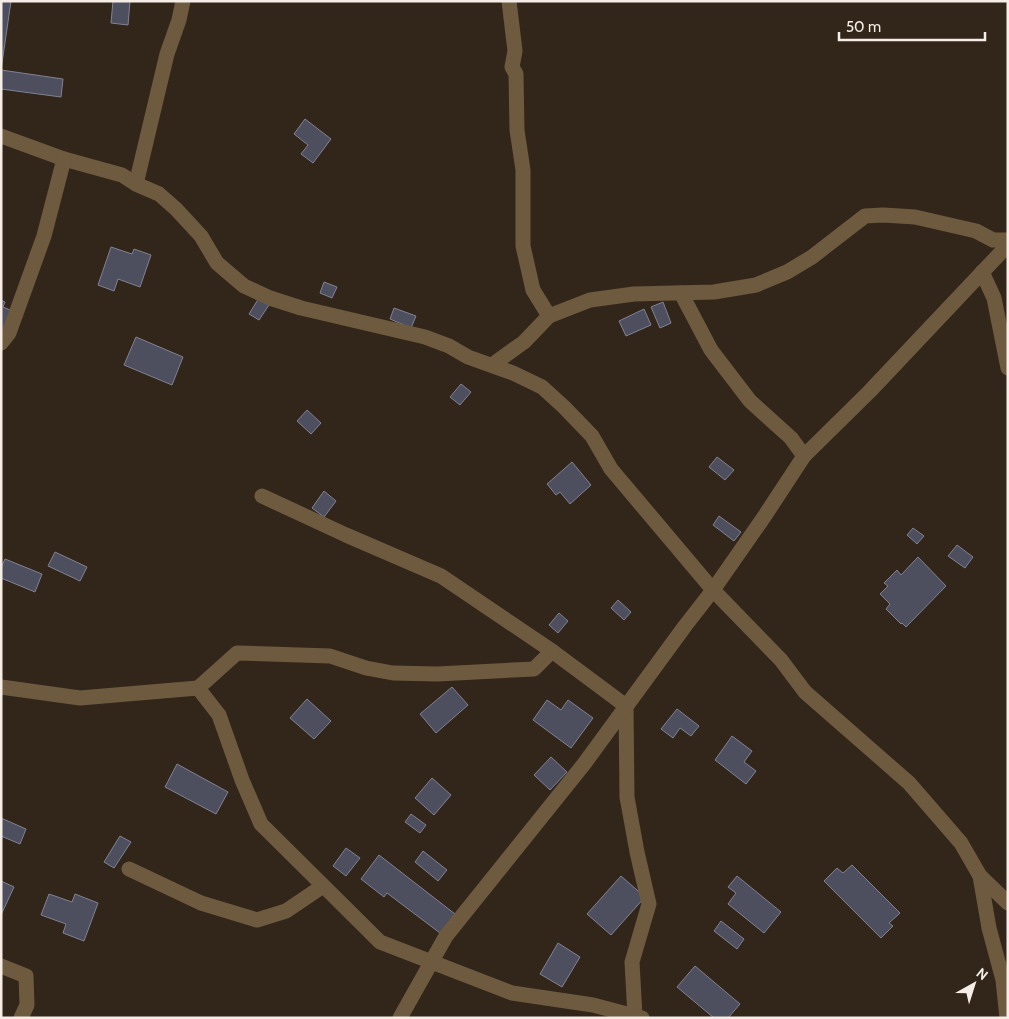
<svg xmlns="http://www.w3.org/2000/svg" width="1009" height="1019" viewBox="0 0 1009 1019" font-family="Cabin,sans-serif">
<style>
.building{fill:#4d4e5e;stroke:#808294}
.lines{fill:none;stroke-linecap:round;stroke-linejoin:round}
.street{stroke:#6e5a3f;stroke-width:15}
</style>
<rect width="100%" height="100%" fill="#32261a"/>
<!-- building -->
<g class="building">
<polygon points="1,1 11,1 1,70 63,79 61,97 1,89"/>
<polygon points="113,1 130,1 128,25 111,23"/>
<polygon points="305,119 331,139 313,163 301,154 308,145 294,134"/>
<polygon points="111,247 132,254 134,249 151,255 140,287 118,279 114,291 98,285"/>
<polygon points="324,282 337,287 332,298 320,293"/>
<polygon points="259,298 269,305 259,320 249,314"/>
<polygon points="1,300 5,302 3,307 15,312 1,333"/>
<polygon points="663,302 671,323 660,328 651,307"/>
<polygon points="394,308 416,316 411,328 390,319"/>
<polygon points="644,309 651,325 626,336 619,321"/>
<polygon points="136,337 183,357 172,385 124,365"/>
<polygon points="461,384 471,392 460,405 450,397"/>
<polygon points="307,410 321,423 311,434 297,421"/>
<polygon points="717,457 734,470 725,480 709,467"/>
<polygon points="572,462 591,485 570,504 560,492 556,495 547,484"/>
<polygon points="324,491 336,501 324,517 312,508"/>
<polygon points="719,516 741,532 734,541 713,525"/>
<polygon points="913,528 924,536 917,544 907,535"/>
<polygon points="957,545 973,557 965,568 948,556"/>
<polygon points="55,552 87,567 80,581 48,566"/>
<polygon points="918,557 946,586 906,627 902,623 901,624 886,609 890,604 880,594 888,586 884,583 897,570 901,575"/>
<polygon points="5,559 42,574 35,592 1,578 1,568"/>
<polygon points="618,600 631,612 624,620 611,608"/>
<polygon points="559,613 568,621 558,633 549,625"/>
<polygon points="452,687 468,705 436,733 420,714"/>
<polygon points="307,699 331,721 314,739 290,718"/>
<polygon points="547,700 561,710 568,700 593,718 571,748 533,720"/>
<polygon points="677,709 699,726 691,736 680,728 673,738 661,729"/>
<polygon points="732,736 752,751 744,762 756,771 746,784 715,760"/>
<polygon points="551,757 567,772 550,790 534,775"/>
<polygon points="177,764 228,792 216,814 165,787"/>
<polygon points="432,778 451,795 434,815 415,798"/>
<polygon points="411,814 426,825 420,833 405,822"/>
<polygon points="1,818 26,829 20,844 1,836"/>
<polygon points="120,836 131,842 114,868 104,862"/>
<polygon points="346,848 360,858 346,876 333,866"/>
<polygon points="423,851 447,870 438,881 415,862"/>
<polygon points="379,855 455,914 440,933 387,893 384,897 361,879"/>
<polygon points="852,865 900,913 889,923 893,926 881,938 824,881 837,868 843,873"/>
<polygon points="621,876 645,897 611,935 587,914"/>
<polygon points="737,876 781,912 764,933 728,904 736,893 728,887"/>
<polygon points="1,881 14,887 1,915"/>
<polygon points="49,894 72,902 75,894 98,903 84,941 63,933 66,924 41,915"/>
<polygon points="721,921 744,939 737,949 714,931"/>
<polygon points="558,943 580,957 562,987 540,974"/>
<polygon points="695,966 740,1004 728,1018 714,1018 677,987"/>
</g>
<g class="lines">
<!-- street -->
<g class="street">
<polyline points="509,1 515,51 512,67 516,74 517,130 523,170 523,246 533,290 549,316"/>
<polyline points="1,136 64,159 122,175 136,184 159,194 176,209 201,236 217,263 244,286 270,298 301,308 425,337 449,346 468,357 513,373 542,387 564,407 592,436 611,469 713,590 781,660 805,692 909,783 961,843 980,876 1008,903"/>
<polyline points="136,184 167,54 179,20 183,1"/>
<polyline points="982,272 994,298 1008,368"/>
<polyline points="681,293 711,350 750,401 791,438 804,456"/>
<polyline points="1,343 9,333 44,236 64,159"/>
<polyline points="492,365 524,342 549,316 590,300 634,294 714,292 756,285 787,272 812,257 865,216 883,215 915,217 976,231 993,240 1008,240"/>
<polyline points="262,496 346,535 441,576 552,651 626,706 627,797 637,852 649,904 632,962 635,1016"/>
<polyline points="1,687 80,698 198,688 219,715 242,780 261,824 380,942 512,993 593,1005 642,1018"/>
<polyline points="198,688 237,653 330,656 366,668 393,673 437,674 534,669 552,651"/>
<polyline points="129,869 201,903 257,920 286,911 323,886"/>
<polyline points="980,876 989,928 1003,980 1007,1018"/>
<polyline points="1,966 26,976 27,1005 21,1018"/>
<polyline points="400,1018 446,936 584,764 685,626 713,590 764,517 804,456 870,391 1008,245"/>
</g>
</g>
<!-- border -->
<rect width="1009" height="1019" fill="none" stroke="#f6eee6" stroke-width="5"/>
<!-- north arrow -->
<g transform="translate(974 984) rotate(39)" stroke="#32261a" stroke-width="4" paint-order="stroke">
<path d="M0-4L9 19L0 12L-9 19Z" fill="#f6eee6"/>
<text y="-8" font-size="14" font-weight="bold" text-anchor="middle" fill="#f6eee6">N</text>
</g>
<!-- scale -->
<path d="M839 32v8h146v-8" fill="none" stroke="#f6eee6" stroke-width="2.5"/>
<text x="846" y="32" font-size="15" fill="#f6eee6" stroke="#32261a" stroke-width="4" paint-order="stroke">50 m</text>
</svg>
